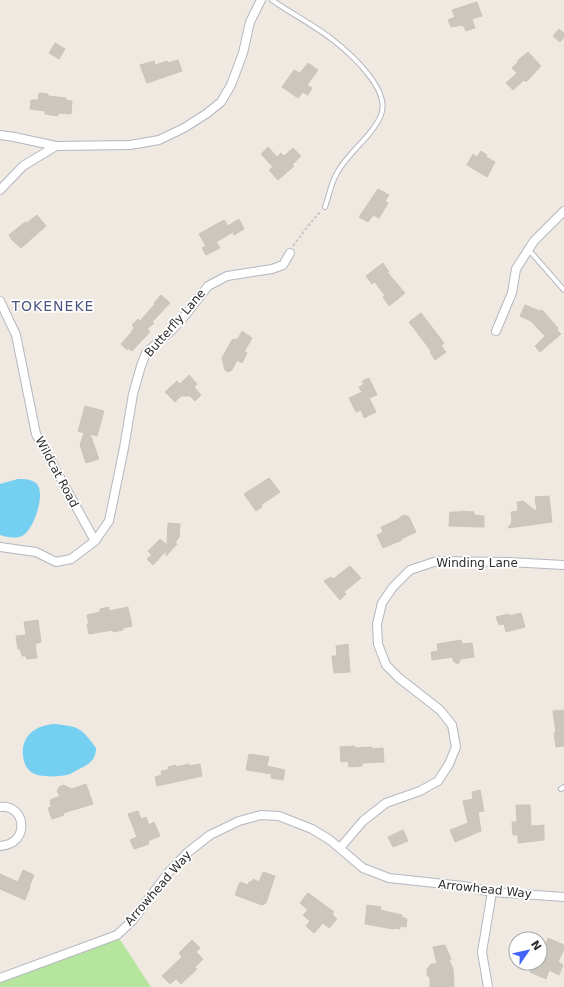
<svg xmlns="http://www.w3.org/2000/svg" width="564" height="987" viewBox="0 0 564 987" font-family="'DejaVu Sans',sans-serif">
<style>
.green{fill:#b6e59e}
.water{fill:#75cff0}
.building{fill:#cbc7bf;stroke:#cbc5ba}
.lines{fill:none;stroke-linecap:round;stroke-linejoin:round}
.service-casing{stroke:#b4b7c1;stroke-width:6}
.minor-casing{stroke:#b4b7c1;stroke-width:10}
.path{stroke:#c9c9c9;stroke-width:2;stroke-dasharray:3 2;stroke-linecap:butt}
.service{stroke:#fff;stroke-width:4}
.minor{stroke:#fff;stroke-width:8}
.labels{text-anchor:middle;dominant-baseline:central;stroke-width:3.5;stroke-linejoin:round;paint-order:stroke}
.street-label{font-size:12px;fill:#2e2e2e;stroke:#fff}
.quarter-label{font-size:14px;letter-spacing:1px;fill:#4d5680;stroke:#fff}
</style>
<rect width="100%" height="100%" fill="#efe9e1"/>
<!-- green -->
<polygon class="green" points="117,935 151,987 0,987 0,978"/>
<!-- water -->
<g class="water">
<path d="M 18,479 C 24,479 31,479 36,483 C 47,493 33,531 22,536 C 15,539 6,537 0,535 L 0,484 Z"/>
<path d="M 53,724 C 78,726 81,727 96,748 C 96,759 90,764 81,768 C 77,770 74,772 70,774 C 61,777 39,778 31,772 C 25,767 24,762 23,756 C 21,736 35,726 53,724 Z"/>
</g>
<!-- building -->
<g class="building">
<polygon points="477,2 482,16 472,19 475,28 466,31 463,25 451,27 448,20 455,17 452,10"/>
<polygon points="559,29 564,33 564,37 560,42 553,36"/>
<polygon points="55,43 65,49 59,59 49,53"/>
<polygon points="528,52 541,66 526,82 524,80 513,90 506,83 517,73 512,68 518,62 517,61"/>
<polygon points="178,60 182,71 147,83 140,65 154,61 155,65 167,61 168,63"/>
<polygon points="308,63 318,70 307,85 312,88 308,95 303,92 298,98 282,87 294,70 300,73"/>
<polygon points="39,93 48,94 48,96 66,98 66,100 72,101 71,114 58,113 58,116 45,114 45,111 30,109 31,100 38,100"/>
<polygon points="268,147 277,157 281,153 284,156 293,148 301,156 292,165 294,166 278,180 269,170 273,167 261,154"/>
<polygon points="481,151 487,155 486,157 495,162 487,177 467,165 473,154 477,157"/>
<polygon points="378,189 389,195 385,201 388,203 379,218 373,215 368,222 359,217"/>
<polygon points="37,215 46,226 21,248 12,240 9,235 25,222 27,223"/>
<polygon points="239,219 244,229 234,235 233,232 216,242 220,248 206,255 202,248 206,246 199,234 224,220 228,226"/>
<polygon points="383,263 389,272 387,272 405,293 389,306 383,297 385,296 375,282 372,284 366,276"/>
<polygon points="161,295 170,303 152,322 154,323 147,329 150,332 148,334 132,351 128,348 127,350 121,344 131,333 134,327 132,325 138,319 140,321 155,304 154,303"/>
<polygon points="525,305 540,311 542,310 558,328 557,330 561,334 540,352 535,346 545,336 531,321 520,316"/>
<polygon points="421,313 444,343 441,346 446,352 435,360 430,352 431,351 409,322"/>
<polygon points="242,331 252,338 245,350 245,352 247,353 242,363 237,360 232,370 228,372 225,370 222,358 232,340 234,339 236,340 237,338 238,339"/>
<polygon points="189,375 197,384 194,387 201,395 195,401 190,396 181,396 175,402 165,392 177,381 180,384"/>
<polygon points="369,378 377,395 369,398 376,412 364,418 361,410 356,412 349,398 362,392 359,387 364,384 362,381"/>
<polygon points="85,406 104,411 97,436 90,434 99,459 86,463 80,445 84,433 78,431"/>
<polygon points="269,478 280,492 261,505 262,507 256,511 244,494"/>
<polygon points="549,496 552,522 508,528 512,522 511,512 518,511 517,502 523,501 537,512 535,497"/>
<polygon points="460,511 474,512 474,515 484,516 484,527 449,526 450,512 460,512"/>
<polygon points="405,515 409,517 416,532 401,539 402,540 383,548 377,535 383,532 381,527 399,519 400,517"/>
<polygon points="168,523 180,524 179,537 175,543 177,544 166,556 166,551 153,565 147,559 152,555 148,551 160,539 167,545"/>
<polygon points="350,566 361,578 344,592 346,594 340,600 324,581 331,577 333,579"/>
<polygon points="109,607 109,611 128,607 132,626 123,628 123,630 113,632 113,630 89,634 87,624 89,624 87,615 100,612 100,609"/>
<polygon points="521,613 525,627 506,632 504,624 499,625 496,617 509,614 509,616"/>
<polygon points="38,620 41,642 35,644 37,658 27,659 26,656 22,656 20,649 18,649 16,636 26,635 24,622"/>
<polygon points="461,640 462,644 472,643 474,657 461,659 458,664 453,661 453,657 432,660 431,652 438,651 437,644"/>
<polygon points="348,644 350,672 334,673 332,657 332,656 337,656 336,646"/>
<polygon points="564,710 564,746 556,747 554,733 556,733 553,711"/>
<polygon points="355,746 354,748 372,747 372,749 383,748 384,762 362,763 362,766 349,767 348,761 341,762 340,747"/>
<polygon points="249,754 269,757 267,766 285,770 283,780 271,778 272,774 246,770"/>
<polygon points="189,764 189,766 200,764 202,776 157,786 155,777 162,775 161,771 168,770 168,767 176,765 176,767"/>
<polygon points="86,784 93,804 63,813 64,815 52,819 48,808 51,807 50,800 60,796 57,791 59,787 63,785 72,789"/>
<polygon points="480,790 484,811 478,812 481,831 455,842 450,830 468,823 463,801 473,799 472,792"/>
<polygon points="516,805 530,805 531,826 544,825 544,840 518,843 518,835 513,835 512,822 517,822"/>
<polygon points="138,811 141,819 146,817 149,825 154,822 160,836 148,841 149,844 134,849 130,840 137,837 128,814"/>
<polygon points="403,830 408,841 393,847 388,837"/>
<polygon points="23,870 34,875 29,887 30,887 25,900 0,889 0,874 18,882"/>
<polygon points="263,872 275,876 266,903 262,905 235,895 240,882 248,885 250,881 252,882 253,879 259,882"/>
<polygon points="308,893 334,912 332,914 337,919 329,928 323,923 314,933 306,926 310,921 303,915 308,910 300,903"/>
<polygon points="367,905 381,907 380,910 402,915 402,917 407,919 406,927 400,926 400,929 393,928 393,929 365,924"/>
<polygon points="548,938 564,945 564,949 558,962 563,965 559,975 549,970 546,979 530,972 534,963 540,963 540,957"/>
<polygon points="192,940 200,948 196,952 203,959 195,967 197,969 181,984 176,979 170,984 162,976 182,957 179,953"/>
<polygon points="445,945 451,959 449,960 453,969 454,987 430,987 430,978 427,975 427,969 431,964 437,964 433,947"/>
</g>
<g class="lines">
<!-- service casing -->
<g class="service-casing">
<g id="service">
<path d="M 272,0 C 292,14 314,25 333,40 C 351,54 391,90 381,115 C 372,137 348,152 337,173 C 331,183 329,196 325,207"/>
<polyline points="529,250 564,290"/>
<polyline points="561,789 564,787"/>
</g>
</g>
<!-- minor casing -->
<g class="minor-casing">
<g id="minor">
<polyline points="0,135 14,137 56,146"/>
<polyline points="0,190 23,166 56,146 130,145 159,140 184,128 206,114 221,102 231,85 243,53 250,22 261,0"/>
<polyline points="0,301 16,335 36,434 95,541 71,559 56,562 36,552 0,547"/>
<polyline points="496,331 512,293 516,269 534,241 564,211"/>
<polyline points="95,541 109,521 124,448 133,394 141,366 146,353 172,330 187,313 208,286 227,276 272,269 283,265 290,253"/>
<path d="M 0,807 C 26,804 31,844 0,846"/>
<polyline points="340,848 363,821 386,803 420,791 438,781 449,764 456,747 452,725 440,710 399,678 386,665 378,644 377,624 382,603 393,587 410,570 437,561 508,562 564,565"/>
<polyline points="0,978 117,935 132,921 168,873 187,853 210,835 239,821 261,815 279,816 312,829 330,840 363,868 389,878 463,886 492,892 564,897"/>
<polyline points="488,987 482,952 492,892"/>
</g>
</g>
<!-- path -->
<polyline class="path" points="293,246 308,226 320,212"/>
<!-- service -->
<use href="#service" class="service"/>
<!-- minor -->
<use href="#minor" class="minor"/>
</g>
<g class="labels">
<!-- street labels -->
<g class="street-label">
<text transform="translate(175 323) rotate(-49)">Butterfly Lane</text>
<text transform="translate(57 472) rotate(62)">Wildcat Road</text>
<text x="477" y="563">Winding Lane</text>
<text transform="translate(158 888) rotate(-49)">Arrowhead Way</text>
<text transform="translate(485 889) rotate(6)">Arrowhead Way</text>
</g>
<!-- quarter labels -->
<g class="quarter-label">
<text x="53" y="306">TOKENEKE</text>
</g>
</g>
<!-- north arrow -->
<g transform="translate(528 951) rotate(56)"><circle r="19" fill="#ffffff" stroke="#ababab"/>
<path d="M0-3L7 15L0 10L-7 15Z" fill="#4264fb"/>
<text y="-6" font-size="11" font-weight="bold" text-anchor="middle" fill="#2e2e2e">N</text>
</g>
</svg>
